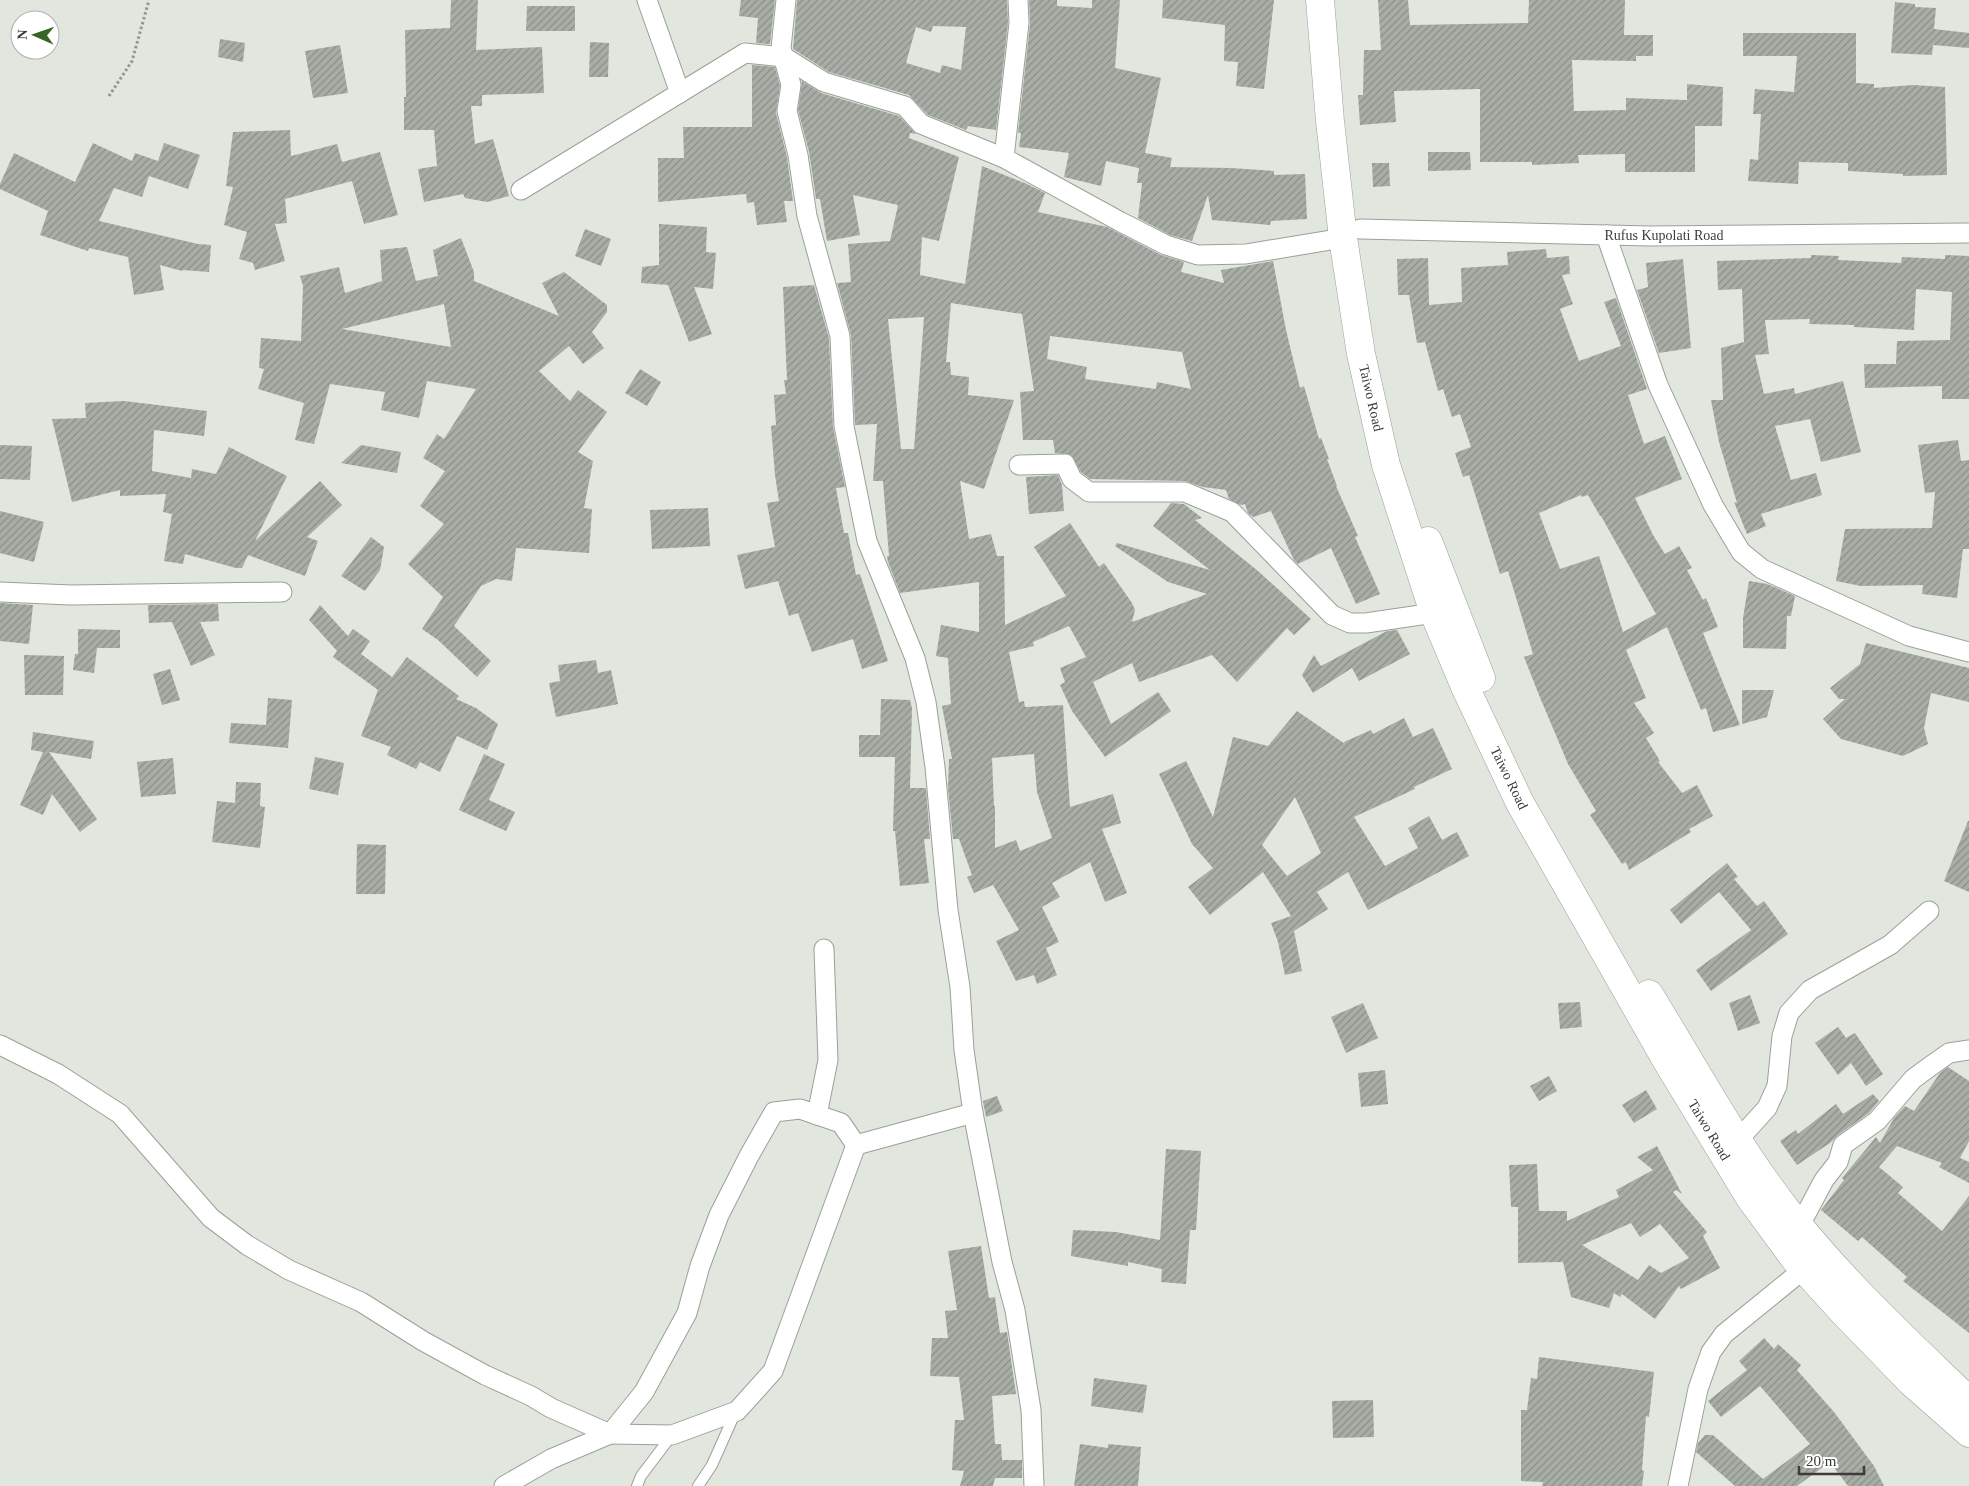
<svg xmlns="http://www.w3.org/2000/svg" width="1969" height="1486" viewBox="0 0 1969 1486" font-family="'Times New Roman',serif">
<style>
.building{fill:url(#building-hatch);fill-rule:evenodd}
.lines{fill:none;stroke-linecap:round;stroke-linejoin:round}
.lane-casing{stroke:#9ba099;stroke-width:12}
.street-casing{stroke:#9ba099;stroke-width:21}
.primary-casing{stroke:#9ba099;stroke-width:29}
.path{stroke:#939791;stroke-width:3;stroke-dasharray:2.5 2.5;stroke-linecap:butt}
.lane{stroke:#fff;stroke-width:10}
.street{stroke:#fff;stroke-width:19}
.primary{stroke:#fff;stroke-width:28}
.labels{text-anchor:middle;dominant-baseline:central;stroke-width:4;stroke-linejoin:round;paint-order:stroke}
.street-label{font-size:14px;fill:#3a3c39;stroke:#fff}
</style>
<defs>
<pattern id="building-hatch" width="6" height="6" patternUnits="userSpaceOnUse" patternTransform="scale(1.25)"><rect width="6" height="6" fill="#a8ada6"/><path d="M-1 1l2-2M0 6l6-6M5 7l2-2" fill="none" stroke="#8a8e88"/></pattern>
</defs>
<rect width="100%" height="100%" fill="#e1e6de"/>
<!-- building -->
<g class="building">
<polygon points="451,0 478,0 476,50 542,47 544,93 482,95 482,106 471,106 475,144 493,139 509,196 487,202 465,198 463,194 424,202 418,169 437,166 434,130 404,130 404,97 406,97 405,30 450,28"/>
<polygon points="741,0 775,0 770,44 756,43 758,18 739,16"/>
<path d="M 797,0 L 1007,0 L 1008,23 L 996,130 L 968,126 L 966,130 L 928,115 L 909,95 L 829,72 L 793,49 ZM 933,26 L 966,27 L 961,70 L 942,65 L 940,73 L 906,63 L 916,27 L 931,32 Z"/>
<polygon points="1029,0 1057,0 1057,6 1092,8 1092,0 1120,0 1115,68 1161,78 1145,153 1172,158 1170,167 1231,168 1274,171 1274,175 1305,174 1307,219 1271,221 1270,225 1212,220 1208,195 1192,241 1170,235 1138,218 1142,183 1137,183 1139,168 1106,161 1101,186 1064,177 1069,153 1019,147 1021,133 1018,133 1030,24"/>
<polygon points="1163,0 1274,0 1264,89 1236,86 1238,62 1224,61 1225,25 1162,18"/>
<polygon points="1378,0 1408,0 1410,25 1528,23 1529,0 1625,0 1624,35 1653,35 1653,56 1636,56 1636,61 1572,60 1574,111 1626,110 1626,98 1687,100 1687,84 1723,87 1722,126 1695,126 1695,172 1625,172 1625,154 1578,155 1579,163 1532,165 1532,162 1480,162 1480,89 1394,91 1396,122 1360,125 1358,95 1363,95 1364,50 1381,50"/>
<polygon points="1895,2 1915,4 1915,7 1936,8 1934,29 1969,33 1969,48 1933,45 1932,55 1891,53"/>
<polygon points="527,6 575,6 575,31 526,31"/>
<polygon points="1743,33 1856,33 1856,83 1874,84 1874,88 1913,85 1945,87 1947,175 1903,176 1903,174 1848,171 1848,163 1799,162 1798,184 1748,181 1750,159 1758,160 1761,114 1753,114 1755,89 1794,92 1797,56 1743,56"/>
<polygon points="220,39 245,43 243,62 218,57"/>
<polygon points="590,42 609,43 608,77 589,77"/>
<polygon points="340,45 348,93 313,98 305,51"/>
<polygon points="752,65 775,67 780,86 776,113 787,157 793,201 784,201 787,222 757,225 754,202 747,203 746,194 658,202 658,158 684,158 683,127 752,127"/>
<path d="M 802,81 L 821,93 L 899,116 L 916,134 L 910,133 L 909,138 L 959,157 L 939,241 L 922,237 L 920,275 L 965,284 L 982,166 L 1027,184 L 1045,193 L 1038,212 L 1107,227 L 1161,255 L 1184,262 L 1181,272 L 1224,283 L 1221,270 L 1273,261 L 1286,330 L 1300,388 L 1304,386 L 1319,439 L 1321,438 L 1329,459 L 1327,459 L 1337,486 L 1336,486 L 1358,536 L 1355,537 L 1380,594 L 1356,604 L 1331,548 L 1298,564 L 1294,560 L 1271,511 L 1253,517 L 1248,513 L 1245,504 L 1241,505 L 1229,499 L 1226,490 L 1203,487 L 1185,481 L 1090,479 L 1081,472 L 1071,455 L 1055,453 L 1053,440 L 1023,440 L 1020,392 L 1034,391 L 1022,314 L 951,303 L 946,362 L 950,362 L 951,375 L 969,377 L 968,395 L 1014,400 L 984,489 L 960,481 L 969,539 L 991,534 L 997,556 L 1004,556 L 1005,625 L 1066,596 L 1034,547 L 1070,523 L 1099,567 L 1104,563 L 1132,603 L 1135,610 L 1132,622 L 1207,594 L 1168,582 L 1115,546 L 1117,543 L 1210,570 L 1153,526 L 1171,503 L 1184,504 L 1202,518 L 1195,520 L 1258,571 L 1311,619 L 1294,635 L 1287,628 L 1237,682 L 1212,655 L 1139,682 L 1132,663 L 1093,682 L 1111,724 L 1158,692 L 1171,711 L 1105,757 L 1072,711 L 1060,685 L 1065,682 L 1060,668 L 1086,657 L 1069,626 L 1033,642 L 1034,646 L 1009,652 L 1019,702 L 1024,701 L 1025,707 L 1063,705 L 1070,807 L 1113,794 L 1121,823 L 1102,829 L 1127,893 L 1105,902 L 1090,862 L 1052,883 L 1060,897 L 1042,907 L 1059,942 L 1046,948 L 1057,975 L 1037,984 L 1034,975 L 1016,981 L 996,941 L 1019,930 L 993,885 L 974,893 L 967,877 L 972,875 L 959,839 L 953,839 L 948,788 L 949,759 L 952,759 L 942,706 L 951,704 L 948,658 L 936,656 L 941,625 L 979,632 L 979,582 L 900,593 L 888,562 L 887,556 L 889,556 L 883,481 L 873,481 L 877,424 L 855,425 L 851,335 L 837,283 L 851,282 L 848,244 L 890,241 L 898,205 L 853,195 L 860,235 L 827,241 L 820,199 L 816,199 L 809,152 L 798,110 ZM 924,317 L 914,449 L 901,449 L 888,319 ZM 1050,336 L 1182,352 L 1191,389 L 1157,382 L 1156,389 L 1085,379 L 1087,367 L 1047,359 ZM 1034,754 L 1037,792 L 1052,838 L 1020,851 L 1016,840 L 995,848 L 995,806 L 994,806 L 992,758 Z"/>
<polygon points="290,130 291,156 337,144 342,162 380,152 398,215 364,224 352,181 285,199 287,223 275,224 285,261 255,270 253,263 239,259 247,232 224,225 233,187 226,186 233,132"/>
<polygon points="93,143 132,161 135,153 158,161 164,143 200,155 188,189 149,176 142,197 114,188 99,221 198,244 211,245 209,272 183,270 182,271 160,265 164,290 134,295 128,257 89,248 88,251 40,235 48,211 0,189 0,184 14,153 75,182"/>
<polygon points="1428,152 1470,152 1471,170 1428,171"/>
<polygon points="1372,163 1389,163 1390,186 1373,187"/>
<polygon points="659,224 707,227 706,252 716,253 713,289 694,287 712,334 689,342 668,285 641,283 642,267 659,265"/>
<polygon points="585,229 611,239 601,266 575,256"/>
<path d="M 461,238 L 474,272 L 474,281 L 559,316 L 542,283 L 564,272 L 607,305 L 607,312 L 592,332 L 604,348 L 583,364 L 569,346 L 539,371 L 570,401 L 578,390 L 607,412 L 578,452 L 593,461 L 584,508 L 592,509 L 589,553 L 516,548 L 512,581 L 496,579 L 481,586 L 454,626 L 491,661 L 477,677 L 438,640 L 422,629 L 443,597 L 408,564 L 444,524 L 420,506 L 445,471 L 423,458 L 437,434 L 444,439 L 476,389 L 427,381 L 419,418 L 381,410 L 385,392 L 330,384 L 314,444 L 295,440 L 304,403 L 258,389 L 264,369 L 259,368 L 261,338 L 301,341 L 303,286 L 300,276 L 339,267 L 345,293 L 382,281 L 380,250 L 407,247 L 416,281 L 438,276 L 433,250 ZM 444,304 L 451,347 L 342,329 Z"/>
<path d="M 1546,249 L 1547,258 L 1569,256 L 1570,274 L 1562,275 L 1573,304 L 1560,309 L 1579,361 L 1621,346 L 1604,302 L 1616,298 L 1647,389 L 1628,395 L 1644,444 L 1665,436 L 1682,479 L 1635,498 L 1653,535 L 1665,554 L 1679,546 L 1692,568 L 1687,570 L 1703,600 L 1706,598 L 1718,627 L 1703,633 L 1740,725 L 1713,732 L 1706,708 L 1701,710 L 1667,627 L 1626,650 L 1646,698 L 1634,703 L 1654,733 L 1646,738 L 1660,761 L 1658,762 L 1682,793 L 1697,785 L 1713,816 L 1689,829 L 1691,832 L 1629,870 L 1626,862 L 1622,864 L 1590,815 L 1596,811 L 1568,764 L 1539,695 L 1524,657 L 1533,654 L 1508,571 L 1500,574 L 1469,475 L 1463,477 L 1455,453 L 1471,447 L 1460,414 L 1452,417 L 1443,389 L 1438,391 L 1425,342 L 1417,343 L 1409,295 L 1398,295 L 1397,259 L 1428,258 L 1429,305 L 1462,302 L 1461,268 L 1508,265 L 1507,252 ZM 1581,495 L 1582,497 L 1588,495 L 1600,516 L 1601,516 L 1656,614 L 1623,632 L 1599,556 L 1560,569 L 1539,513 Z"/>
<polygon points="1811,255 1839,256 1838,260 1901,263 1902,257 1945,259 1945,255 1969,256 1969,399 1942,399 1942,386 1865,388 1864,364 1896,364 1897,341 1950,340 1952,292 1916,289 1914,330 1854,327 1854,325 1809,324 1810,319 1765,320 1769,354 1755,355 1764,394 1794,388 1795,394 1843,381 1861,452 1821,462 1810,419 1775,426 1791,480 1816,473 1822,495 1761,514 1766,526 1747,534 1734,502 1737,503 1719,442 1711,400 1723,400 1721,348 1744,342 1742,289 1718,290 1717,261 1811,258"/>
<polygon points="1683,259 1691,348 1659,353 1637,290 1648,287 1646,263"/>
<polygon points="814,285 829,338 833,427 845,487 836,488 844,533 848,533 856,575 860,574 888,661 862,669 853,639 812,652 798,613 789,616 778,581 745,589 737,555 775,547 767,503 779,501 775,475 771,426 776,425 774,395 786,394 784,380 787,380 783,287"/>
<polygon points="640,369 661,382 647,406 625,393"/>
<polygon points="124,401 207,411 204,436 154,430 152,471 191,478 192,469 216,474 229,447 287,476 255,541 320,481 342,505 307,537 318,541 305,576 248,555 242,568 236,568 185,554 183,564 164,561 172,514 163,512 166,494 120,496 120,490 72,502 52,419 86,418 85,403"/>
<polygon points="1958,440 1961,461 1969,460 1969,549 1963,549 1957,598 1922,594 1923,585 1861,586 1836,581 1845,529 1932,528 1935,492 1925,493 1918,445"/>
<polygon points="0,445 32,446 30,480 0,479"/>
<polygon points="361,445 401,452 397,473 341,463"/>
<polygon points="1058,475 1062,485 1064,511 1029,514 1026,477"/>
<polygon points="708,508 710,546 652,549 650,510"/>
<polygon points="0,511 44,522 34,562 0,553"/>
<polygon points="371,537 384,547 380,570 365,591 341,576"/>
<polygon points="1749,581 1767,584 1795,596 1791,616 1787,616 1786,649 1743,648 1743,618"/>
<polygon points="0,603 33,605 29,644 0,641"/>
<polygon points="218,604 219,621 200,622 215,655 191,666 172,622 149,623 148,605"/>
<polygon points="320,605 348,636 353,629 370,641 361,654 392,677 407,657 459,696 456,699 476,708 498,724 487,750 457,736 440,772 420,762 416,769 387,755 391,747 361,736 378,690 333,657 337,651 309,620"/>
<polygon points="78,629 120,630 120,648 97,648 94,673 73,670 75,654 78,654"/>
<polygon points="1397,630 1410,654 1359,681 1352,668 1313,693 1302,675 1314,655 1321,666 1387,631"/>
<polygon points="1866,643 1969,668 1969,702 1931,693 1924,728 1928,744 1903,756 1841,739 1823,719 1845,699 1839,699 1830,688 1860,664"/>
<polygon points="24,655 64,656 63,695 25,695"/>
<polygon points="596,660 598,673 611,670 618,704 556,717 549,683 560,681 558,665"/>
<polygon points="170,669 180,700 162,705 153,674"/>
<polygon points="1742,690 1774,690 1767,717 1742,724"/>
<polygon points="268,698 292,700 288,748 229,743 231,723 266,725"/>
<polygon points="881,699 910,700 912,708 910,788 926,788 930,839 924,839 929,883 900,886 895,831 893,831 895,757 859,757 859,735 880,735"/>
<path d="M 1297,711 L 1345,744 L 1344,742 L 1371,730 L 1373,734 L 1404,718 L 1413,737 L 1433,728 L 1452,769 L 1414,787 L 1415,789 L 1354,817 L 1385,866 L 1418,848 L 1408,828 L 1429,816 L 1442,840 L 1457,832 L 1469,856 L 1368,910 L 1348,872 L 1317,892 L 1328,909 L 1294,931 L 1302,971 L 1285,975 L 1278,942 L 1271,923 L 1291,916 L 1263,872 L 1210,915 L 1188,887 L 1213,868 L 1192,844 L 1159,774 L 1186,761 L 1213,817 L 1233,737 L 1268,746 ZM 1295,797 L 1321,853 L 1287,876 L 1262,845 Z"/>
<polygon points="33,732 94,741 91,759 49,752 97,819 80,832 52,794 43,815 20,805 43,752 31,750"/>
<polygon points="484,754 505,764 489,800 515,812 506,831 459,810"/>
<polygon points="315,757 344,763 338,795 309,789"/>
<polygon points="173,758 176,794 141,797 137,762"/>
<polygon points="236,782 261,783 260,806 265,807 260,848 212,842 217,801 235,803"/>
<polygon points="1968,821 1969,821 1969,892 1944,881"/>
<polygon points="357,844 386,845 385,894 356,894"/>
<polygon points="1727,863 1738,877 1734,879 1757,906 1764,901 1788,934 1711,991 1696,970 1751,930 1719,892 1681,924 1670,910"/>
<polygon points="1750,995 1760,1023 1738,1031 1729,1003"/>
<polygon points="1580,1002 1582,1027 1560,1029 1558,1003"/>
<polygon points="1363,1003 1378,1038 1346,1053 1331,1017"/>
<polygon points="1838,1027 1846,1038 1855,1033 1883,1074 1866,1086 1851,1063 1838,1075 1815,1043"/>
<polygon points="1948,1067 1969,1081 1969,1141 1960,1158 1969,1162 1969,1183 1939,1167 1942,1163 1897,1146 1879,1167 1903,1187 1898,1193 1942,1231 1969,1196 1969,1333 1903,1281 1907,1277 1862,1237 1858,1241 1821,1210 1844,1180 1842,1178 1876,1137 1880,1143 1894,1118 1905,1106 1914,1111 1940,1073"/>
<polygon points="1385,1070 1388,1104 1361,1107 1358,1073"/>
<polygon points="1549,1076 1557,1091 1539,1101 1530,1086"/>
<polygon points="1646,1090 1657,1109 1634,1123 1622,1105"/>
<polygon points="1873,1094 1879,1101 1869,1113 1837,1136 1830,1143 1797,1165 1780,1141 1796,1130 1798,1134 1836,1104 1843,1114"/>
<polygon points="997,1096 1003,1111 986,1117 983,1101"/>
<path d="M 1657,1146 L 1682,1194 L 1676,1190 L 1673,1192 L 1707,1232 L 1703,1236 L 1720,1268 L 1681,1289 L 1679,1286 L 1655,1319 L 1622,1294 L 1620,1297 L 1614,1293 L 1609,1308 L 1571,1297 L 1563,1262 L 1518,1263 L 1518,1207 L 1511,1207 L 1509,1165 L 1537,1164 L 1539,1211 L 1567,1211 L 1567,1221 L 1619,1197 L 1616,1190 L 1653,1170 L 1637,1157 ZM 1631,1223 L 1640,1237 L 1660,1224 L 1689,1258 L 1661,1273 L 1649,1265 L 1638,1280 L 1582,1245 Z"/>
<polygon points="1166,1149 1201,1151 1196,1230 1190,1230 1186,1284 1161,1282 1162,1269 1128,1262 1128,1266 1071,1256 1073,1230 1116,1232 1160,1240"/>
<polygon points="981,1246 989,1298 995,1297 1000,1333 1007,1332 1016,1394 992,1396 995,1444 1001,1444 1002,1460 1022,1460 1022,1478 995,1478 993,1486 960,1486 964,1471 952,1470 955,1420 964,1420 959,1377 930,1376 932,1338 948,1338 945,1311 957,1310 948,1251"/>
<polygon points="1764,1338 1774,1349 1778,1344 1801,1365 1797,1370 1834,1412 1874,1466 1884,1486 1848,1486 1830,1462 1797,1486 1735,1486 1696,1452 1698,1443 1705,1435 1713,1435 1763,1479 1810,1444 1760,1386 1721,1417 1708,1401 1747,1370 1739,1361"/>
<polygon points="1539,1357 1654,1372 1649,1417 1646,1416 1642,1470 1644,1471 1642,1486 1542,1486 1543,1482 1521,1481 1521,1410 1527,1410 1531,1378 1537,1379"/>
<polygon points="1094,1378 1147,1385 1143,1413 1091,1406"/>
<polygon points="1373,1400 1374,1437 1333,1438 1332,1401"/>
<polygon points="1080,1444 1108,1448 1108,1444 1141,1447 1138,1486 1074,1486"/>
</g>
<g class="lines">
<!-- lane casing -->
<g class="lane-casing">
<g id="lane">
<polyline points="637,1486 641,1476 672,1435"/>
<polyline points="698,1486 712,1465 736,1411"/>
</g>
</g>
<!-- street casing -->
<g class="street-casing">
<g id="street">
<polyline points="647,0 680,93"/>
<polyline points="786,0 781,48 791,85 787,111 798,155 807,216 840,336 844,426 867,541 915,658 926,702 935,767 948,910 960,987 964,1050 973,1113 1002,1262 1015,1310 1031,1410 1034,1486"/>
<polyline points="1004,158 1019,23 1018,0"/>
<polyline points="521,190 745,53 784,57 824,82 905,106 921,124 1004,158 1119,221 1166,245 1198,255 1246,254 1343,238"/>
<polyline points="1360,229 1650,236 1969,233"/>
<polyline points="1606,235 1658,385 1713,505 1741,552 1762,569 1909,636 1969,652"/>
<polyline points="1019,465 1065,464 1072,479 1089,492 1185,492 1232,512 1332,615 1350,623 1366,623 1434,613"/>
<polyline points="0,592 71,595 282,592"/>
<polyline points="0,1045 58,1074 120,1114 211,1218 247,1245 289,1270 361,1302 423,1341 485,1375 531,1396 551,1408 610,1434 672,1435 737,1411 773,1371 856,1145 973,1113"/>
<polyline points="817,1115 828,1060 824,949"/>
<polyline points="1738,1140 1767,1108 1777,1086 1782,1036 1789,1013 1810,990 1890,945 1929,911"/>
<polyline points="1800,1225 1824,1180 1838,1162 1843,1145 1877,1121 1913,1079 1932,1065 1949,1053 1969,1050"/>
<polyline points="504,1486 551,1459 610,1434 644,1392 687,1313 700,1266 719,1215 749,1156 774,1112 800,1109 841,1123 856,1145"/>
<polyline points="1678,1486 1698,1389 1711,1352 1724,1334 1804,1269"/>
</g>
</g>
<!-- primary casing -->
<g class="primary-casing">
<g id="primary">
<polyline points="1320,0 1330,121 1343,238 1361,354 1386,465 1434,613 1466,689 1520,803 1668,1063 1750,1198 1794,1258 1844,1313 1911,1382 1969,1433"/>
<polyline points="1428,541 1481,678"/>
<path d="M 1649,994 C 1694,1067 1735,1144 1788,1212 C 1842,1281 1906,1340 1969,1401"/>
</g>
</g>
<!-- path -->
<polyline class="path" points="109,96 132,61 149,0"/>
<!-- lane -->
<use href="#lane" class="lane"/>
<!-- street -->
<use href="#street" class="street"/>
<!-- primary -->
<use href="#primary" class="primary"/>
</g>
<g class="labels">
<!-- street labels -->
<g class="street-label">
<text x="1664" y="235">Rufus Kupolati Road</text>
<text transform="translate(1371 398) rotate(77)">Taiwo Road</text>
<text transform="translate(1509 778) rotate(64)">Taiwo Road</text>
<text transform="translate(1709 1130) rotate(59)">Taiwo Road</text>
</g>
</g>
<!-- north arrow -->
<g transform="translate(35 35) rotate(272)"><circle r="24" fill="#ffffff" stroke="#b0b1b0"/>
<path d="M0-4L9 19L0 12L-9 19Z" fill="#396524"/>
<text y="-8" font-size="14" font-weight="bold" text-anchor="middle" fill="#3a3c39">N</text>
</g>
<!-- scale -->
<path d="M1799 1466v8h65v-8" fill="none" stroke="#3a3c39" stroke-width="2.5"/>
<text x="1806" y="1466" font-size="15" fill="#3a3c39" stroke="#ffffff" stroke-width="4" paint-order="stroke">20 m</text>
</svg>
